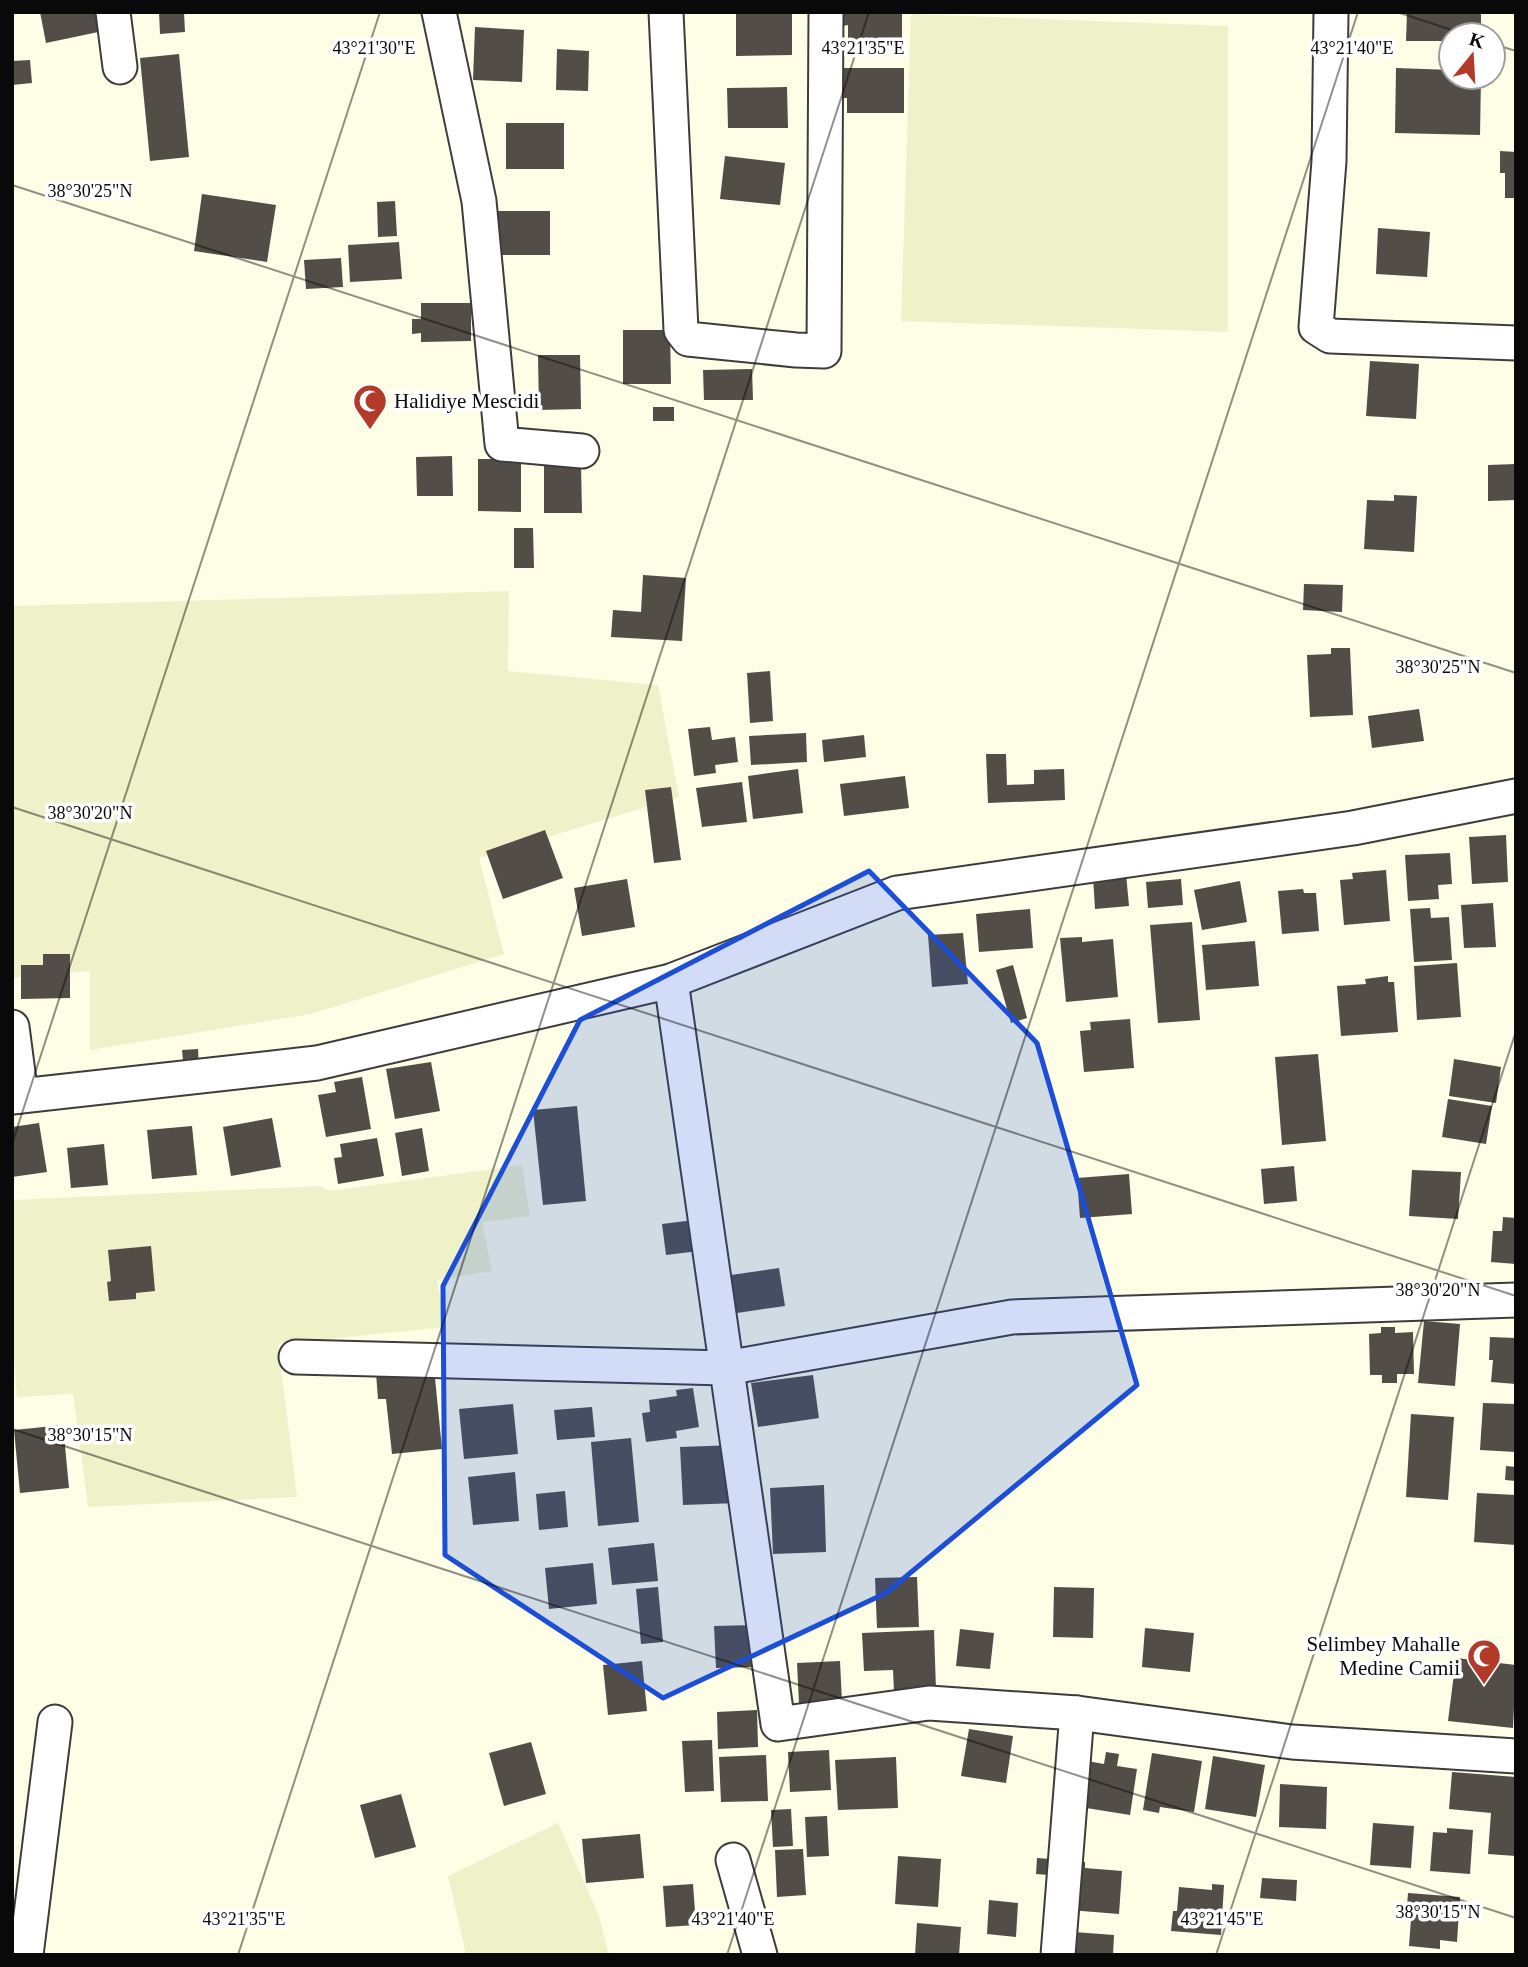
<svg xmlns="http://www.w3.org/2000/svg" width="1528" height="1967" viewBox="0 0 1528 1967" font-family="Georgia,serif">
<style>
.farmland{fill:#eff2c9}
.building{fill:#524d46}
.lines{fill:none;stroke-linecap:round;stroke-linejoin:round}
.minor-casing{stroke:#3c3c3c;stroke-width:37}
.minor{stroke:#fff;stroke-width:33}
.marked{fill:#1d4ed8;fill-opacity:0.2;stroke:#1d4ed8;stroke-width:5;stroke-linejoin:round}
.ticks{fill:none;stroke:#090909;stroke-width:2;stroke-opacity:0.45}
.labels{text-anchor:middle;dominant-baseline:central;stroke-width:7;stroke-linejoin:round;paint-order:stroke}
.poi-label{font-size:21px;fill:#090909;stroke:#fff;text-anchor:start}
.ticks-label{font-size:18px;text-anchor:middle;fill:#090909;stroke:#fff;stroke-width:7;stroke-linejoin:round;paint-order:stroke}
</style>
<rect width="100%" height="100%" fill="#fefee7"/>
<!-- farmland -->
<g class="farmland">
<polygon points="911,14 1228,26 1228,332 901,321"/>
<polygon points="509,591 508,671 658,685 679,797 479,858 504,954 311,1014 90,1050 90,971 12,978 12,606"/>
<polygon points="522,1165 530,1216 482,1222 492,1271 437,1280 446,1327 278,1344 297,1497 88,1507 73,1394 17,1397 12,1334 12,1200 320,1186 330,1191"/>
<polygon points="558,1823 599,1916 609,1955 466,1955 448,1876"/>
</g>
<!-- building -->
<g class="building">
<polygon points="40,12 99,12 103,31 46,43"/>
<polygon points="159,12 184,12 185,32 160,34"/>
<polygon points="843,12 902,12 902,47 848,47 848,25 843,26"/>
<polygon points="1407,12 1481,12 1481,35 1451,35 1451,41 1406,41"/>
<polygon points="736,13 792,13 792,55 736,56"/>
<polygon points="475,27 524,30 522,82 473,80"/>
<polygon points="557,49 589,51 588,91 556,90"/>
<polygon points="179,54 189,157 150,161 140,58"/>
<polygon points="30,60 32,83 12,85 12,61"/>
<polygon points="839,68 904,68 904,113 847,113 847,98 842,98"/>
<polygon points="1396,68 1451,70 1451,77 1481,77 1480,135 1395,133"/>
<polygon points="787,87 788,128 728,128 727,88"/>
<rect x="506" y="123" width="58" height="46"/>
<polygon points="1500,151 1516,152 1516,198 1505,198 1505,173 1500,173"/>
<polygon points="725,156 785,163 780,205 720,199"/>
<polygon points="202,194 276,205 267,262 194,251"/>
<polygon points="395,201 397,236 378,237 377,202"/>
<rect x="498" y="211" width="52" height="44"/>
<polygon points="1378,228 1430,232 1427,277 1376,274"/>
<polygon points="399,242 402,279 350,282 348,245"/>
<polygon points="341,258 343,287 306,289 304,260"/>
<polygon points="421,303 471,303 471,341 421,342 421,333 412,334 412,319 421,319"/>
<polygon points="623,330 670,330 671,384 623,384"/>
<polygon points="538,355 580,355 581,409 539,410"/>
<polygon points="1370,361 1419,364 1416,419 1366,416"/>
<polygon points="752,369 753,400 704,400 703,370"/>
<rect x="653" y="407" width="21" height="14"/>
<polygon points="452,456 453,496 417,496 416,457"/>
<polygon points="478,459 521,459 521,512 478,511"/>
<polygon points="581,464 582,513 544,513 544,465"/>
<polygon points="1516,464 1516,500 1488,501 1488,465"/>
<polygon points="1394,495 1417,496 1414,552 1364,549 1367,500 1394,501"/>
<polygon points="514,528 533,528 534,568 514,568"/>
<polygon points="643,575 686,578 682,641 611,637 613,610 641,612"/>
<polygon points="1304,584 1343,585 1342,612 1303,610"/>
<polygon points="1331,648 1350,648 1353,715 1310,717 1307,655 1331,654"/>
<polygon points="770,671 773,721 750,723 747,673"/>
<polygon points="1419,709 1424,741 1372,748 1368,716"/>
<polygon points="710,727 712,740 735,737 738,762 715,765 716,773 694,776 688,729"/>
<polygon points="806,733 807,762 751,765 749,736"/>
<polygon points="864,735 866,757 824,762 822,740"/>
<polygon points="986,754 1006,754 1007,785 1034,784 1034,770 1064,769 1065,800 988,803"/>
<polygon points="798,769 803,813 753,819 748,776"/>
<polygon points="905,776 909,808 844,816 840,784"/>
<polygon points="742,782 747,822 702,827 696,788"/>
<polygon points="671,787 681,860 654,863 645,790"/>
<polygon points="545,830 563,878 503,899 486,851"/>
<polygon points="1506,835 1508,882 1472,884 1469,837"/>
<polygon points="1450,853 1452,884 1438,885 1439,899 1408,901 1405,855"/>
<polygon points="1386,870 1390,921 1344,925 1340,880 1353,879 1352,873"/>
<polygon points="1126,874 1129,906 1095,909 1093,877"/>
<polygon points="627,879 635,927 582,936 574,888"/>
<polygon points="1181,879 1183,905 1148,908 1146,882"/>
<polygon points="1240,881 1247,922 1202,930 1194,890"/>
<polygon points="1303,889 1304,893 1316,893 1319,931 1282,934 1278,891"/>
<polygon points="1493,903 1496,947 1464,948 1461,905"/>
<polygon points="1430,908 1431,918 1449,917 1452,960 1414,962 1410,909"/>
<polygon points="1030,909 1033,948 979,952 976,914"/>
<polygon points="1192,922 1200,1020 1158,1023 1150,925"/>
<polygon points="963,933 968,984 932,987 928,935"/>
<polygon points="1082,937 1082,942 1113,939 1118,997 1066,1002 1060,938"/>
<polygon points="1255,941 1259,986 1206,990 1202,945"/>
<polygon points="43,954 70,954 70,998 21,999 21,965 43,965"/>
<polygon points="1457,963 1461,1017 1417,1020 1414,966"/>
<polygon points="1013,965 1027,1018 1011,1023 996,970"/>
<polygon points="1388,976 1388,982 1394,982 1398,1032 1341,1036 1337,986 1366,984 1365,979"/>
<polygon points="1130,1019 1134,1068 1084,1072 1080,1031 1091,1030 1090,1022"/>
<polygon points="198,1049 199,1069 184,1071 182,1050"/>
<polygon points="1318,1054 1326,1141 1282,1145 1275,1057"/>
<polygon points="1454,1059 1501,1067 1496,1103 1449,1096"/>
<polygon points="431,1062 440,1111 395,1119 386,1069"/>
<polygon points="362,1077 371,1129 326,1137 318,1095 336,1092 334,1082"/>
<polygon points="1448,1099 1492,1106 1486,1144 1442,1137"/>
<polygon points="577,1106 586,1201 543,1205 533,1110"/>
<polygon points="272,1118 281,1167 231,1176 223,1127"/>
<polygon points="39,1123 47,1172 12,1177 12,1127"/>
<polygon points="192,1126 197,1175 152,1179 147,1130"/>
<polygon points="422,1128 429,1171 402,1176 395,1133"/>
<polygon points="377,1138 384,1176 338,1184 334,1158 342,1157 340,1144"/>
<polygon points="104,1144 108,1185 71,1188 67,1148"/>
<polygon points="1294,1166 1297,1201 1264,1204 1261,1169"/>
<polygon points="1412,1170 1461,1172 1458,1219 1409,1216"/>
<polygon points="1129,1174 1132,1214 1080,1218 1077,1178"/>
<polygon points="1503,1217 1516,1218 1516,1264 1491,1262 1493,1231 1502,1231"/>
<polygon points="694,1220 699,1251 666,1255 662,1224"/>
<polygon points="151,1246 155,1291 136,1293 136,1299 109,1301 107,1282 111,1281 108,1250"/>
<polygon points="779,1268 785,1306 737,1313 731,1275"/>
<polygon points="1424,1321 1460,1324 1455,1386 1418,1383"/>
<polygon points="1381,1327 1395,1327 1395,1333 1413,1332 1414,1374 1397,1374 1397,1383 1382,1383 1382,1375 1370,1375 1369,1334 1381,1333"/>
<polygon points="1490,1337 1516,1338 1516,1384 1491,1382 1493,1360 1489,1360"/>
<polygon points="434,1368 442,1449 392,1454 386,1399 378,1399 376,1373"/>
<polygon points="813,1375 819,1418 758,1427 751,1383"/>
<polygon points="693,1388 699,1427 676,1431 677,1438 646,1442 642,1413 650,1412 649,1400 677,1396 676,1390"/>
<polygon points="1483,1403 1516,1404 1516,1452 1480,1450"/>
<polygon points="513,1404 518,1454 464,1459 459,1409"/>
<polygon points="592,1407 595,1437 557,1440 554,1410"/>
<polygon points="1411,1414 1454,1417 1448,1500 1406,1497"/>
<polygon points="63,1425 69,1488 20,1493 14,1430"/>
<polygon points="631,1438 639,1522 598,1526 591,1442"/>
<polygon points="735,1445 738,1503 683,1505 680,1447"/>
<polygon points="1506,1466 1516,1467 1516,1481 1505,1480"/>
<polygon points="515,1472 519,1521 473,1525 468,1477"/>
<polygon points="824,1485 826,1552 773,1554 770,1488"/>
<polygon points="565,1491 568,1527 539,1530 536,1494"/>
<polygon points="1477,1493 1516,1495 1516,1545 1474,1542"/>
<polygon points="654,1543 658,1581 612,1585 608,1548"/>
<polygon points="593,1563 597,1604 549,1609 545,1568"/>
<polygon points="917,1577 919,1627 877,1628 875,1578"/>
<polygon points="658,1587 663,1642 641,1644 636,1589"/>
<polygon points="1054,1587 1094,1588 1093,1638 1053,1637"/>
<polygon points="756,1625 758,1667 716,1668 714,1626"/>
<polygon points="1145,1628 1194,1633 1190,1672 1142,1667"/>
<polygon points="960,1629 994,1633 990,1669 956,1666"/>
<polygon points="934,1630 936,1690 894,1692 893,1670 864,1671 862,1633"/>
<polygon points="1456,1658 1516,1665 1513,1728 1448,1721"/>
<polygon points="642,1661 647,1711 608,1715 603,1665"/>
<polygon points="840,1661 842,1702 799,1704 797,1663"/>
<polygon points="757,1710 758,1747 718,1749 717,1712"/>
<polygon points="969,1729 1013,1736 1006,1783 961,1776"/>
<polygon points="712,1740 714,1791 685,1792 682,1741"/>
<polygon points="531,1742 546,1794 504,1806 489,1753"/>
<polygon points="829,1750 831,1790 790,1792 788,1752"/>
<polygon points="1106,1752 1119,1754 1117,1766 1137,1769 1130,1815 1080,1807 1087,1761 1104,1764"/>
<polygon points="1152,1753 1202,1761 1194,1812 1160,1807 1159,1813 1143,1810"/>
<polygon points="766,1755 768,1801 721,1802 719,1757"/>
<polygon points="1213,1756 1265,1765 1256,1817 1205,1809"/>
<polygon points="896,1757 898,1808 838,1810 835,1760"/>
<polygon points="1452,1772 1516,1777 1516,1856 1488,1854 1491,1813 1449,1809"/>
<polygon points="1280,1784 1327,1787 1326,1829 1279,1827"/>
<polygon points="401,1794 416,1847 375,1858 360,1805"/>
<polygon points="791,1809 793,1846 773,1847 771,1810"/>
<polygon points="827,1816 829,1856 807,1857 805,1817"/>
<polygon points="1373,1823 1414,1826 1411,1868 1370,1865"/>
<polygon points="1447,1828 1473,1830 1470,1874 1430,1871 1433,1832 1447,1833"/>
<polygon points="640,1834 644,1878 586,1883 582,1839"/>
<polygon points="803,1849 806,1895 777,1897 775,1850"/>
<polygon points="898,1856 941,1859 938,1907 895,1904"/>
<polygon points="1037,1858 1050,1859 1049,1875 1036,1874"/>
<polygon points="1072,1861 1085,1862 1085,1868 1122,1871 1119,1914 1069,1910"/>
<polygon points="1262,1878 1297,1880 1296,1901 1260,1898"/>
<polygon points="693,1884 696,1925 666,1927 663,1886"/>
<polygon points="1212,1884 1224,1885 1221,1935 1171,1931 1173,1911 1177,1911 1179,1887 1212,1890"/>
<polygon points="1408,1893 1460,1897 1457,1942 1440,1940 1440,1949 1409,1946 1412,1906 1407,1906"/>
<polygon points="989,1900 1018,1903 1016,1937 987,1934"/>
<polygon points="917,1923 961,1927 959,1955 915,1955"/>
<polygon points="1074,1932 1114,1935 1113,1955 1072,1955"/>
</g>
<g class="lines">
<!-- minor casing -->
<g class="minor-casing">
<g id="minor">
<polyline points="113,12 120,67"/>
<polyline points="439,12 479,201 502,444 582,451"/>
<polyline points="666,12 681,330 688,339 796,350 824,351 826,12"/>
<polyline points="1331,12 1329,161 1316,327 1330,336 1516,343"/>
<polyline points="671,981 778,1724 929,1703 1077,1713 1292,1742 1516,1756"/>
<polyline points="12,1027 21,1096"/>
<polyline points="12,1097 317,1063 671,981 897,893 1353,828 1516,796"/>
<polyline points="296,1357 726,1368 1012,1317 1516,1300"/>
<polyline points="733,1860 760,1955"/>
<polyline points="26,1955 55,1722"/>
<polyline points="1058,1955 1077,1713"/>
</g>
</g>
<!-- minor -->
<use href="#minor" class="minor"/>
</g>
<!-- marked area -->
<path class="marked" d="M 869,871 L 1037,1043 L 1137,1385 L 886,1593 L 663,1698 L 445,1555 L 443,1286 L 580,1020 Z"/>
<!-- ticks -->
<path class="ticks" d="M 1397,12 L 1467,35M 1493,44 L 1516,51M 12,185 L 1516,673M 12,807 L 1516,1296M 12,1144 L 380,12M 12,1429 L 1516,1918M 238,1955 L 869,12M 727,1955 L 1358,12M 1216,1955 L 1516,1031"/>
<!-- icons -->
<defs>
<g id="mosque-pin" transform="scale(1.75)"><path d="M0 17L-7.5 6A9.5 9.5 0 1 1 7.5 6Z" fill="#b33928" stroke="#fff"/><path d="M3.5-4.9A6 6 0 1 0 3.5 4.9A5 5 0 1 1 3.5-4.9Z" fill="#fff"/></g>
</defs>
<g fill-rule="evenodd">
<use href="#mosque-pin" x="370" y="401"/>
<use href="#mosque-pin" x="1484" y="1656"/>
</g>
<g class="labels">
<!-- poi labels -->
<g class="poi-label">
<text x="394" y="401">Halidiye Mescidi</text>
<text x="1460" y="1644" text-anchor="end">Selimbey Mahalle<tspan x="1460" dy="24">Medine Camii</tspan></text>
</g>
</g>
<g class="ticks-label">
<text x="374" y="54">43°21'30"E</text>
<text x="863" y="54">43°21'35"E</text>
<text x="1352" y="54">43°21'40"E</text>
<text x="90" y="197">38°30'25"N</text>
<text x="1438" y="673">38°30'25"N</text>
<text x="90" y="819">38°30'20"N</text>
<text x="1438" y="1296">38°30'20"N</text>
<text x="90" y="1441">38°30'15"N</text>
<text x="1438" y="1918">38°30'15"N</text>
<text x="244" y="1925">43°21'35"E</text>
<text x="733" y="1925">43°21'40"E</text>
<text x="1222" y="1925">43°21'45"E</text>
</g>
<!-- border -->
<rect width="1528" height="1967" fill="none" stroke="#090909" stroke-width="28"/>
<!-- north arrow -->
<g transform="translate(1472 56) rotate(18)"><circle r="33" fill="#ffffff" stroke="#9d9d9d" stroke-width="2"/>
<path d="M0-5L12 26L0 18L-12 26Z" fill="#b33928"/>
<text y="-10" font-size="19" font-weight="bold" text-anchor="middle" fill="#090909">K</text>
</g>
</svg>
